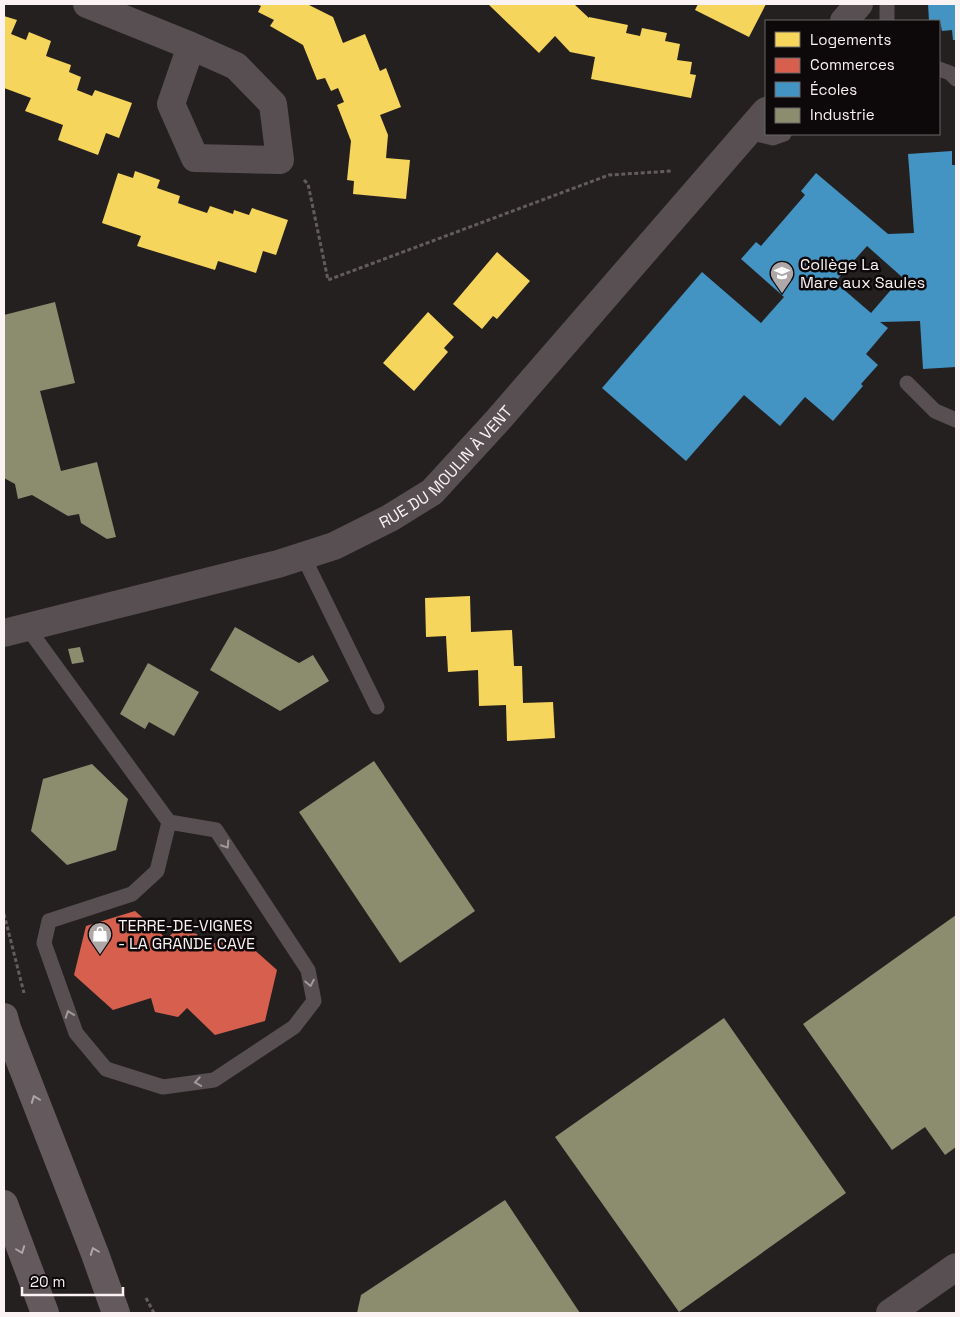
<svg xmlns="http://www.w3.org/2000/svg" width="960" height="1317" viewBox="0 0 960 1317" font-family="'Space Grotesk',sans-serif">
<style>
.homes{fill:#f6d55c}
.shops{fill:#d6604d}
.schools{fill:#4393c3;fill-rule:evenodd}
.industry{fill:#8c8c6e}
.lines{fill:none;stroke-linecap:round;stroke-linejoin:round}
.path{stroke:#635c5e;stroke-width:3;stroke-dasharray:4 2.5;stroke-linecap:butt}
.lane{stroke:#584f52;stroke-width:15}
.street{stroke:#584f52;stroke-width:28}
.secondary{stroke:#645a5d;stroke-width:28}
.oneway{stroke:#a1989a}
.oneway2{stroke:#afa6a8}
.labels{text-anchor:middle;dominant-baseline:central;stroke-width:5;stroke-linejoin:round;paint-order:stroke}
.poi-label{font-size:16px;fill:#faf2f3;stroke:#0d0809;text-anchor:start}
.street-label{font-size:16px;fill:#faf2f3;stroke:#0d0809}
</style>
<rect width="100%" height="100%" fill="#252020"/>
<!-- homes -->
<g class="homes">
<polygon points="256,4 310,4 309,5 333,17 343,43 365,34 380,71 386,68 401,107 380,115 388,135 386,158 410,160 406,199 353,194 354,181 347,180 351,141 337,105 344,102 338,88 331,91 325,78 317,80 303,45 270,26 274,20 258,12 261,6"/>
<polygon points="488,4 574,4 589,18 589,17 628,25 626,33 640,36 642,28 667,33 665,41 680,44 677,60 692,62 690,74 696,75 691,98 591,79 595,57 570,52 555,36 539,53"/>
<polygon points="698,4 766,4 749,37 695,10"/>
<polygon points="4,16 17,20 11,34 26,40 29,32 51,41 46,56 71,65 69,72 81,77 77,90 92,96 95,90 132,103 119,138 106,133 98,155 58,140 63,125 25,111 31,98 4,88"/>
<polygon points="135,171 160,180 157,188 180,196 178,203 192,208 207,213 210,206 233,214 234,210 249,215 252,208 288,220 276,255 263,251 256,273 218,261 215,270 137,246 141,236 102,223 118,173 133,178"/>
<polygon points="497,252 530,281 497,319 493,316 482,329 453,304"/>
<polygon points="428,312 454,337 444,348 448,352 414,391 383,363"/>
<polygon points="470,596 471,632 512,630 514,666 522,666 523,703 553,702 555,738 507,741 506,705 479,706 478,670 448,672 446,636 426,637 425,598"/>
</g>
<!-- shops -->
<polygon class="shops" points="135,911 167,939 176,929 197,934 201,947 239,936 277,970 265,1021 215,1035 187,1008 178,1017 155,1012 151,998 113,1010 74,975 86,926"/>
<!-- schools -->
<g class="schools">
<polygon points="928,4 956,4 956,40 953,40 952,30 942,31 940,21 929,21"/>
<path d="M 952,151 L 952,165 L 956,165 L 956,367 L 923,369 L 920,321 L 880,322 L 888,328 L 866,354 L 878,365 L 861,384 L 863,386 L 833,421 L 805,397 L 780,426 L 744,395 L 686,461 L 602,388 L 702,272 L 761,323 L 784,297 L 741,259 L 756,242 L 761,246 L 805,195 L 801,191 L 816,173 L 888,234 L 914,233 L 908,154 ZM 867,246 L 902,277 L 871,313 L 835,282 Z"/>
</g>
<!-- industry -->
<g class="industry">
<polygon points="55,302 75,383 40,391 61,471 97,462 116,537 107,539 81,523 79,514 68,516 32,495 18,499 15,484 4,478 4,315"/>
<polygon points="235,627 299,663 313,655 329,681 280,711 210,670"/>
<polygon points="80,647 84,662 72,664 68,649"/>
<polygon points="148,663 199,692 174,736 149,722 145,729 120,714"/>
<polygon points="374,761 475,911 400,963 299,812"/>
<polygon points="92,764 128,799 116,850 67,865 31,831 43,779"/>
<polygon points="956,915 956,1147 945,1155 925,1127 892,1150 803,1024"/>
<polygon points="724,1018 846,1193 679,1312 555,1137"/>
<polygon points="505,1200 580,1313 357,1313 361,1295"/>
</g>
<g class="lines">
<!-- path -->
<g class="path">
<polyline points="304,180 308,184 328,280 609,175 672,171"/>
<polyline points="4,914 24,993"/>
<polyline points="146,1298 154,1313"/>
</g>
<!-- lane -->
<g class="lane">
<polyline points="887,4 887,21"/>
<polyline points="939,69 950,73 956,79"/>
<polyline points="748,132 773,138 784,134"/>
<polyline points="907,383 935,411 956,420"/>
<polyline points="303,556 377,707"/>
<polyline points="27,627 169,822 216,830 308,970 314,1001 294,1027 214,1080 163,1087 106,1069 76,1033 44,943 49,921 132,894 157,871 169,822"/>
</g>
<!-- street -->
<g class="street">
<polyline points="87,4 191,46 236,66 273,104 280,160 195,158 171,104 191,46"/>
<polyline points="844,21 859,4"/>
<path id="s1" d="M 4,633 L 278,564 L 334,546 L 390,518 L 432,492 L 498,420 L 766,111"/>
<polyline points="890,1313 956,1267"/>
</g>
<!-- secondary -->
<g class="secondary">
<polyline points="4,1017 7,1028 95,1254 116,1313"/>
<polyline points="4,1204 45,1313"/>
</g>
</g>
<!-- one-way arrows -->
<defs><path id="oneway-chevron" d="M-2-3.5L2.5 0L-2 3.5" fill="none" stroke-width="1.6" stroke-linecap="round" stroke-linejoin="round" transform="scale(1.25)"/></defs>
<g class="oneway">
<use href="#oneway-chevron" transform="translate(226 845) rotate(57)"/>
<use href="#oneway-chevron" transform="translate(310 983) rotate(79)"/>
<use href="#oneway-chevron" transform="translate(69 1014) rotate(-110)"/>
<use href="#oneway-chevron" transform="translate(198 1082) rotate(171)"/>
</g>
<g class="oneway2">
<use href="#oneway-chevron" transform="translate(35 1099) rotate(-111)"/>
<use href="#oneway-chevron" transform="translate(21 1250) rotate(69)"/>
<use href="#oneway-chevron" transform="translate(94 1251) rotate(-111)"/>
</g>
<!-- icons -->
<defs>
<g id="school-pin" transform="scale(1.25)"><path d="M0 17L-7.5 6A9.5 9.5 0 1 1 7.5 6Z" fill="#afa8a9" stroke="#0d0809"/><path d="M0-5L7-2L0 1L-7-2ZM-4 1L0 2.5L4 1V4Q0 6-4 4Z" fill="#fff"/></g>
<g id="shop-pin" transform="scale(1.25)"><path d="M0 17L-7.5 6A9.5 9.5 0 1 1 7.5 6Z" fill="#afa8a9" stroke="#0d0809"/><path d="M-5-2.5h2.3a2.7 3.5 0 0 1 5.4 0H5L5.5 6h-11ZM-1.5-2.5h3a1.5 2.3 0 0 0-3 0Z" fill="#fff"/></g>
</defs>
<g fill-rule="evenodd">
<use href="#school-pin" x="782" y="273"/>
<use href="#shop-pin" x="100" y="934"/>
</g>
<g class="labels">
<!-- poi labels -->
<g class="poi-label">
<text x="800" y="264">Collège La<tspan x="800" dy="18">Mare aux Saules</tspan></text>
<text x="118" y="925">TERRE-DE-VIGNES<tspan x="118" dy="18">- LA GRANDE CAVE</tspan></text>
</g>
<!-- street labels -->
<g class="street-label">
<text stroke="none"><textPath href="#s1" startOffset="480">RUE DU MOULIN À VENT</textPath></text>
</g>
</g>
<!-- border -->
<rect width="960" height="1317" fill="none" stroke="#faf2f3" stroke-width="10"/>
<!-- legend -->
<rect x="765" y="20" width="175" height="115" fill="#0d0809" stroke="#6c6667"/>
<rect x="775" y="32" width="25" height="15" fill="#f6d55c" stroke="#6c6667"/>
<text x="810" y="45" font-size="15" fill="#faf2f3">Logements</text>
<rect x="775" y="58" width="25" height="15" fill="#d6604d" stroke="#6c6667"/>
<text x="810" y="70" font-size="15" fill="#faf2f3">Commerces</text>
<rect x="775" y="82" width="25" height="15" fill="#4393c3" stroke="#6c6667"/>
<text x="810" y="95" font-size="15" fill="#faf2f3">Écoles</text>
<rect x="775" y="108" width="25" height="15" fill="#8c8c6e" stroke="#6c6667"/>
<text x="810" y="120" font-size="15" fill="#faf2f3">Industrie</text>
<!-- scale -->
<path d="M22 1287v8h101v-8" fill="none" stroke="#faf2f3" stroke-width="2.5"/>
<text x="30" y="1287" font-size="15" fill="#faf2f3" stroke="#0d0809" stroke-width="4" paint-order="stroke">20 m</text>
</svg>
